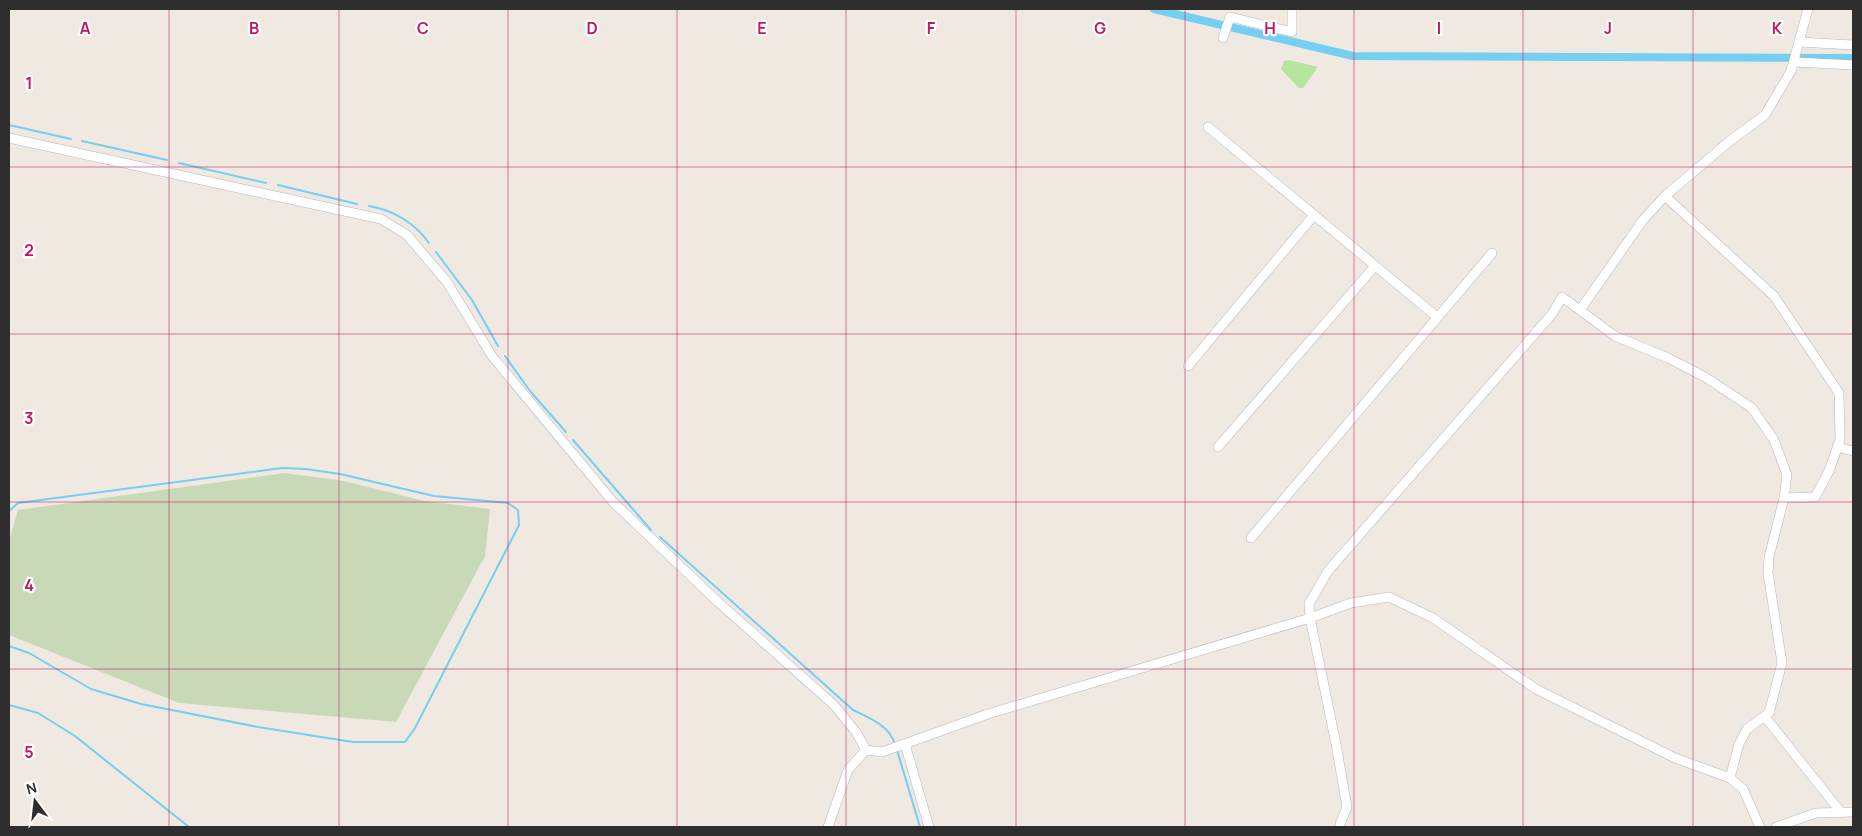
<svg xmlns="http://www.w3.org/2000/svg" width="1862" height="836" viewBox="0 0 1862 836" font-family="Manrope,sans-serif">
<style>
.green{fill:#b6e59e}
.cemetery{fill:#c8d9b8}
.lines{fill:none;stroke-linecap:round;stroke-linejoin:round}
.stream{stroke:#75cff0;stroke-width:2}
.canal{stroke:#75cff0;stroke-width:8}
.minor-casing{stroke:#b4b7c1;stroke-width:10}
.minor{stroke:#fff;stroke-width:9}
.grid{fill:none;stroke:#c2185b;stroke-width:1;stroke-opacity:0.55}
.grid-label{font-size:16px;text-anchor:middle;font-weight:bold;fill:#c2185b;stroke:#fff;stroke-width:4.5;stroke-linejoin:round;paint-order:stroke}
</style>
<rect width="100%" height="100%" fill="#efe9e1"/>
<!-- green -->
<polygon class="green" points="1289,60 1318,67 1303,88 1299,88 1281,69 1284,61"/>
<!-- cemetery -->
<polygon class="cemetery" points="285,473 344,481 425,501 490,509 485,556 396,722 179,703 9,635 9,541 18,510"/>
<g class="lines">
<!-- stream -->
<g class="stream">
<polyline points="9,125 71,139"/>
<polyline points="82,141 167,160"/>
<polyline points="179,163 266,183"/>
<polyline points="278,185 357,204"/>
<path d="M 369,206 C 393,210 415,223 429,243"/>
<polyline points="436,252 472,300 498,346"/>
<polyline points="505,356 530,391 566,432"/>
<polyline points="573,440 651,530"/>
<polyline points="9,511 18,503 282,468 306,469 340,474 434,496 508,503 518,510 519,525 415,728 405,742 353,742 258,727 141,704 91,689 29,653 9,646"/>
<path d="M 660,537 L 853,710 C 869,718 889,725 895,744"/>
<polyline points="9,705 38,713 75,736 189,827"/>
<polyline points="897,750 920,827"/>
</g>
<!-- canal -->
<polyline class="canal" points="1154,9 1353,56 1853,58"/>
<!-- minor casing -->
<g class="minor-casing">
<g id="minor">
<polyline points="1223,38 1230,17 1292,32 1292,9"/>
<polyline points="1799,42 1853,45"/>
<polyline points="1794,62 1853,65"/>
<polyline points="1208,127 1437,317"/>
<polyline points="9,138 381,219 407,235 447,282 492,356 613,502 718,602 834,705 856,732 866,750"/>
<polyline points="1665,196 1774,296 1839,393 1840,440 1829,471 1815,497 1784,498"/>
<polyline points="1580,310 1643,220 1665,196 1731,140 1765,115 1791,71 1808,9"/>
<polyline points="1188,366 1314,215"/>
<polyline points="1218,447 1375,266"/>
<polyline points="1837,447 1853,451"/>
<polyline points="1251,538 1492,253"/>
<polyline points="1765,717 1840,811"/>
<polyline points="905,744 929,827"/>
<polyline points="866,750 882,752 988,714 1310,618 1351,603 1389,597 1433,618 1536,689 1675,758 1730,778 1743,789 1760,827"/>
<polyline points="828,827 848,770 866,750"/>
<polyline points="1340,827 1340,824 1347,807 1336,744 1310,618 1309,604 1328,571 1552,314 1562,297 1615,336 1668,358 1705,377 1752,408 1774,440 1787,475 1784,498 1769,557 1768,573 1782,663 1769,713 1747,729 1739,744 1730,778"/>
<polyline points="1776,827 1816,813 1853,812"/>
</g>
</g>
<!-- minor -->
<use href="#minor" class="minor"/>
</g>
<!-- grid -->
<path class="grid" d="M 169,9 L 169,827M 339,9 L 339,827M 508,9 L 508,827M 677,9 L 677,827M 846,9 L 846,827M 1016,9 L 1016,827M 1185,9 L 1185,827M 1354,9 L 1354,827M 1523,9 L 1523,827M 1693,9 L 1693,827M 9,167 L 1853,167M 9,334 L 1853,334M 9,502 L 1853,502M 9,669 L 1853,669"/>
<g class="grid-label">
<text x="85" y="34">A</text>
<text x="254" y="34">B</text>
<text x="423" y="34">C</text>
<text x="592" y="34">D</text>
<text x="762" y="34">E</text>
<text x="931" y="34">F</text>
<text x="1100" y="34">G</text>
<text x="1270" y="34">H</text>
<text x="1439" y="34">I</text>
<text x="1608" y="34">J</text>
<text x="1777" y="34">K</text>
<text x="29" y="89">1</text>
<text x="29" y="256">2</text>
<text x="29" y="424">3</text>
<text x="29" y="591">4</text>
<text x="29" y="758">5</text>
</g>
<!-- border -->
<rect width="1862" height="836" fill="none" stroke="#2e2e2e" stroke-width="20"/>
<!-- north arrow -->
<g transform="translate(35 801) rotate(345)" stroke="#ffffff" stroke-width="4" paint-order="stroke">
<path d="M0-4L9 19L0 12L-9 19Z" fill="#2e2e2e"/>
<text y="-8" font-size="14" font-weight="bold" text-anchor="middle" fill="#2e2e2e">N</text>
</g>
</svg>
